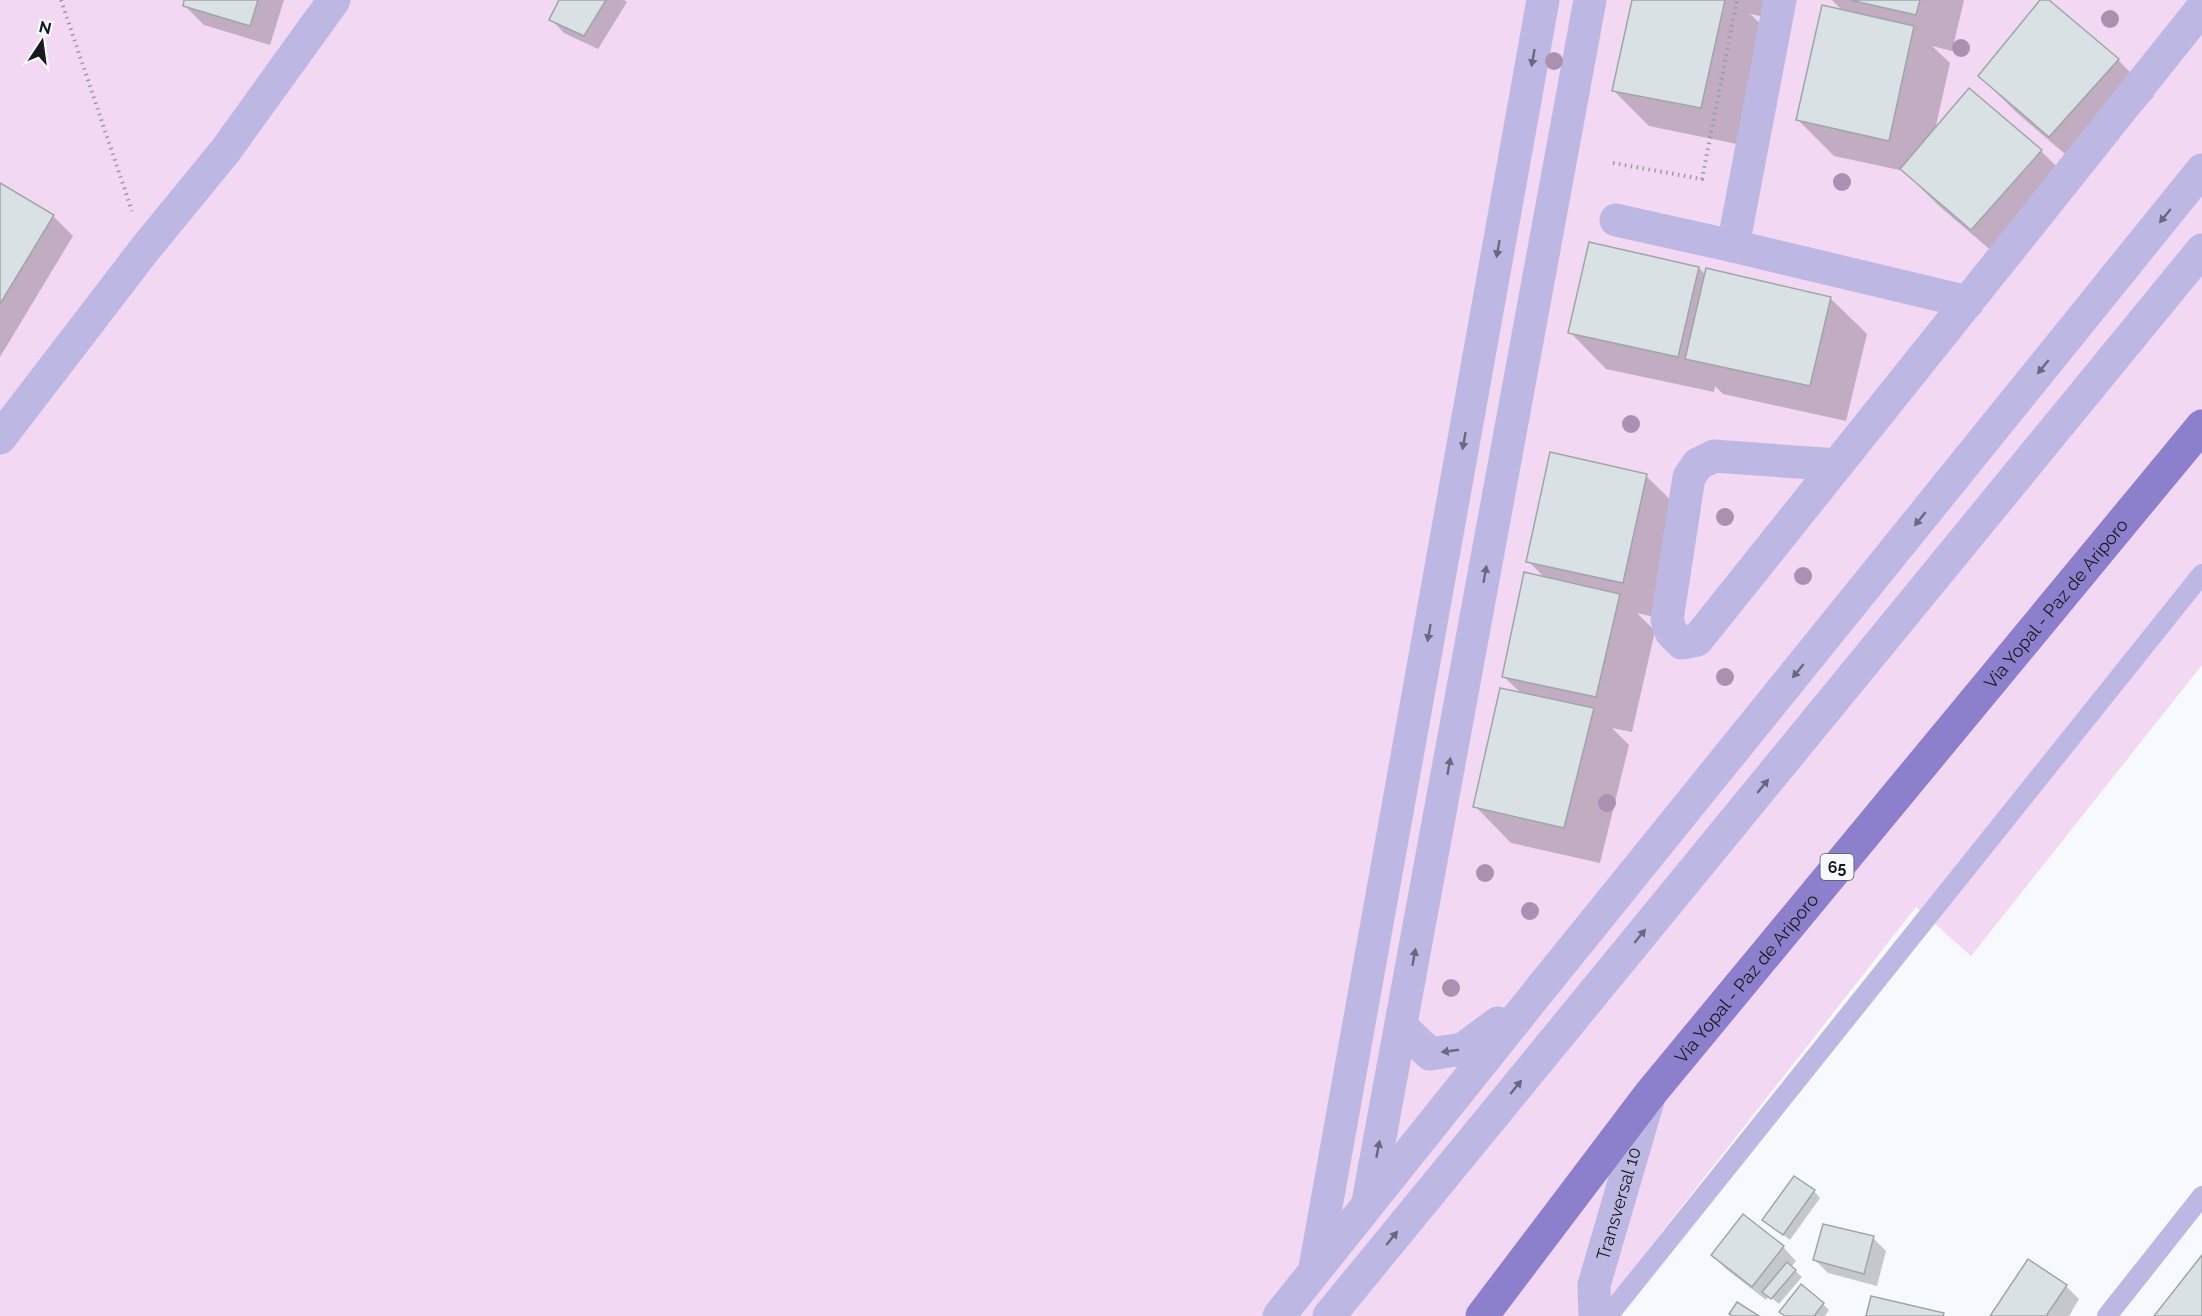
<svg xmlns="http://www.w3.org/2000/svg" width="2202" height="1316" viewBox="0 0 2202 1316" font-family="Raleway,sans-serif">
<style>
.green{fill:#f2d8f3}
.shadow{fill:#0003}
.building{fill:#d9e1e4;stroke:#9ea6a8;stroke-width:1.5}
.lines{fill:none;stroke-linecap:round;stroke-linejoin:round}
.path{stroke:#9a9da1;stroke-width:4;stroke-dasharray:1.5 4.5;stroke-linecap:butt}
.service{stroke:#bdb8e3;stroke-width:20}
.minor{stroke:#bdb8e3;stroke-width:33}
.primary{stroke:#8c7fcc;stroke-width:33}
.tree{fill:#ab91b0}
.oneway{fill:#6a687f}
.labels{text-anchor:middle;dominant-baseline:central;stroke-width:6;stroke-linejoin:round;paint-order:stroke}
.shield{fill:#f6faff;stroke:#5a5c5f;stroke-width:1.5}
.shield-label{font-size:16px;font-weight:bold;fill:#17191b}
.street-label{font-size:18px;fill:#17191b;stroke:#f6faff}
</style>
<rect width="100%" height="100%" fill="#f6faff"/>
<!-- green -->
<polygon class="green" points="0,0 2202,0 2202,665 1971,956 1916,907 1596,1316 0,1316"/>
<!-- shadow -->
<g class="shadow">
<polygon points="186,0 284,0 270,45 204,25 184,5"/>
<polygon points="561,0 624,0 627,2 598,49 564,33 551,19"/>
<polygon points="1633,0 1769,0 1765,17 1750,14 1763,26 1737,144 1649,126 1613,90"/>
<polygon points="1832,0 1964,0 1952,51 1932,46 1950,63 1935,130 2041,151 2077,187 2008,265 1938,205 1904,171 1834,156 1798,120 1844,12"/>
<polygon points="2042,0 2047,0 2118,60 2154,96 2086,172 2016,112 1980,76"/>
<polygon points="0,185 53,216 73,236 0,357"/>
<polygon points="1699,268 1706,275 1830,298 1867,334 1846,421 1723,394 1715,386 1714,392 1606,369 1570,332"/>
<polygon points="1646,476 1683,512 1659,618 1637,613 1655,631 1632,732 1612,728 1629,745 1600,863 1511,843 1475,806 1522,694 1504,677 1545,578 1528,561"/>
<polygon points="1814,1191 1820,1198 1790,1240 1764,1220"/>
<polygon points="1873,1238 1886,1251 1877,1286 1828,1273 1815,1260"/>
<polygon points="1783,1247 1796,1261 1791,1267 1802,1277 1779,1304 1769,1296 1766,1300 1726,1269 1713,1255"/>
<polygon points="2066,1286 2079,1299 2069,1316 1992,1316"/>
<polygon points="1823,1304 1829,1310 1825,1316 1786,1316"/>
</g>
<!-- building -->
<g class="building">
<polygon points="184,0 258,0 250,26 183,6"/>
<polygon points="559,0 606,0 584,36 549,20"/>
<polygon points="1632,0 1725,0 1701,108 1612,91"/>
<polygon points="1850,0 1920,0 1916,15"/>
<polygon points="2040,0 2049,0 2119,59 2049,137 1978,76"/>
<polygon points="1822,5 1914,26 1889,141 1796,120"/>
<polygon points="1969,88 2042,150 1971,230 1900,169"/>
<polygon points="0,183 54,215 0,304"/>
<polygon points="1589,242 1699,267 1678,357 1568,333"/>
<polygon points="1706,268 1831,297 1810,386 1685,359"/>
<polygon points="1550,452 1647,474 1623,583 1526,562"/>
<polygon points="1524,572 1620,594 1596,697 1502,677"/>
<polygon points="1500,688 1594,708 1564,828 1473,807"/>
<polygon points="1794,1176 1815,1190 1783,1235 1762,1220"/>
<polygon points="1743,1214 1784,1246 1752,1287 1711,1255"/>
<polygon points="1823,1224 1874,1236 1864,1274 1813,1260"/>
<polygon points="2202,1255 2202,1316 2154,1316"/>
<polygon points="2028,1259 2067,1285 2046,1316 1990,1316"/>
<polygon points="1787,1262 1796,1270 1771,1299 1762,1292"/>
<polygon points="1801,1284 1824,1303 1814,1316 1785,1316 1779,1312"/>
<polygon points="1871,1296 1944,1313 1943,1316 1866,1316"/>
<polygon points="1737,1302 1759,1316 1733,1316 1729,1314"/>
</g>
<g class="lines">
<!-- path -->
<g class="path">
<polyline points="61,0 132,211"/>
<polyline points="1613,163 1702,179 1737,0"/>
</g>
<!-- service -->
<g class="service">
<polyline points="1608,1316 2202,574"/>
<polyline points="2107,1316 2202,1196"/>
</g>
<!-- minor -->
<g class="minor">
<polyline points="1616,220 1733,246 1968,302"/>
<polyline points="1733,246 1780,0"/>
<polyline points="0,438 145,249 226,150 334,0"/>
<path d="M 1837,465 L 1714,456 L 1698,464 L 1689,477 L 1667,620 L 1671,632 L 1682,643 L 1697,640 C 1866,429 2034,219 2202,8"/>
<polyline points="1402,1027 1430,1054 1463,1049 1498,1023"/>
<polyline points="1368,1202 1590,0"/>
<polyline points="1315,1268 1543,0"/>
<polyline points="1279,1316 1534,997 2202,170"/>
<polyline points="1329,1316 2202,250"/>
<path id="s1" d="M 1595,1316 L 1594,1285 L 1649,1097"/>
</g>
<!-- primary -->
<path class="primary" id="s2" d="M 1482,1316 L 1650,1094 L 2202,426"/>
</g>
<!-- trees -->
<g class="tree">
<circle cx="2110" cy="19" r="9"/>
<circle cx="1961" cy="48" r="9"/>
<circle cx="1554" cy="61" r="9"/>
<circle cx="1842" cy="182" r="9"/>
<circle cx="1631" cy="424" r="9"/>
<circle cx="1725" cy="517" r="9"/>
<circle cx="1803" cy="576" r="9"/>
<circle cx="1725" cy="677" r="9"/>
<circle cx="1607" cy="803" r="9"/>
<circle cx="1485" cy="873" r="9"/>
<circle cx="1530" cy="911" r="9"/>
<circle cx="1451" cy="988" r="9"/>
</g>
<!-- one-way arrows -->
<defs><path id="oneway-solid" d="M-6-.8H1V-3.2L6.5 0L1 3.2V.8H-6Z" transform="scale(1.5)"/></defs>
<g class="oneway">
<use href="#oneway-solid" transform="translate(1533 58) rotate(100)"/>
<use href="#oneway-solid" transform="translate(2165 216) rotate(129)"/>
<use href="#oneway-solid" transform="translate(1498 249) rotate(100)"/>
<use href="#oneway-solid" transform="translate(2043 367) rotate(129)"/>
<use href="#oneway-solid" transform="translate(1464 441) rotate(100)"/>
<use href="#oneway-solid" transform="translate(1920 519) rotate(129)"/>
<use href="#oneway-solid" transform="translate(1485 574) rotate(-80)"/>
<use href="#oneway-solid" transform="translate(1429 633) rotate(100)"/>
<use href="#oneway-solid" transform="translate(1798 671) rotate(129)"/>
<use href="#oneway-solid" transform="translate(1449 766) rotate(-80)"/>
<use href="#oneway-solid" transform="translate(1763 786) rotate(-51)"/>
<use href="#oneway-solid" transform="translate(1640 936) rotate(-51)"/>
<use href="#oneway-solid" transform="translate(1414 957) rotate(-80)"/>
<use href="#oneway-solid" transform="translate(1450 1051) rotate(172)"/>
<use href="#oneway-solid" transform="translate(1516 1087) rotate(-51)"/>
<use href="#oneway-solid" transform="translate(1378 1149) rotate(-79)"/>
<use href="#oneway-solid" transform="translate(1392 1238) rotate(-51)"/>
</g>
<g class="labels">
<!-- shield labels -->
<rect class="shield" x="1820.5" y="854" width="33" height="26" rx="4.5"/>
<g class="shield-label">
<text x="1837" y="867">65</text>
</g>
<!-- street labels -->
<g class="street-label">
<text stroke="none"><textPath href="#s2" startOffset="915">Via Yopal - Paz de Ariporo</textPath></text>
<text stroke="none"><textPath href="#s2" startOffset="429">Via Yopal - Paz de Ariporo</textPath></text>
<text stroke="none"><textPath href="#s1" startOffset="116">Transversal 10</textPath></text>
</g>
</g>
<!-- north arrow -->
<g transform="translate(42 42) rotate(13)" stroke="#f6faff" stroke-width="4.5" paint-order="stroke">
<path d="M0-4.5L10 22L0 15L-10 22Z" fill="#17191b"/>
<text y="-9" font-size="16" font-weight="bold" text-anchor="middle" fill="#17191b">N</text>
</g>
</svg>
